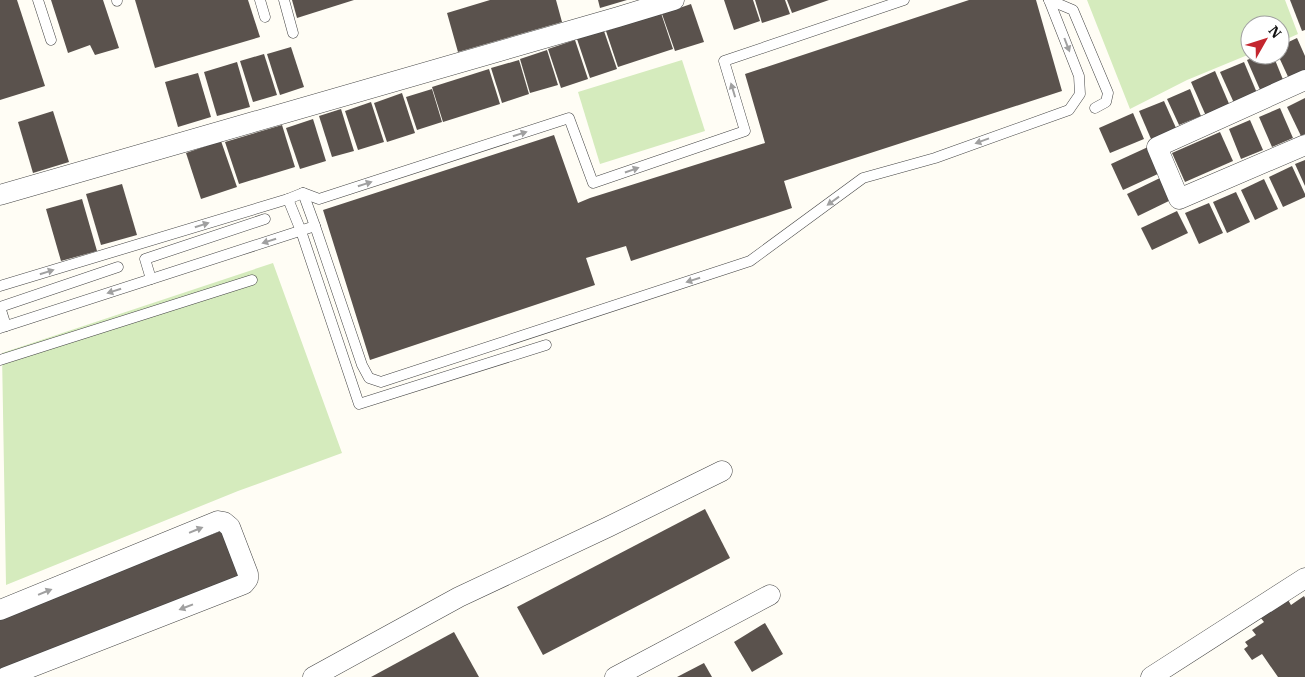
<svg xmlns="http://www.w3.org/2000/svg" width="1305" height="677" viewBox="0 0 1305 677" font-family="'IBM Plex Serif',serif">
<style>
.green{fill:#d5ebbd}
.building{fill:#5a524d}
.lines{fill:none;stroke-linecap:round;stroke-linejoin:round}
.lane-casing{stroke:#444;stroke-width:11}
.street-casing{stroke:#444;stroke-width:21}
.lane{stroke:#fff;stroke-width:10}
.street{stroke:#fff;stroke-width:20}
.oneway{fill:#a0a0a0}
</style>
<rect width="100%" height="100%" fill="#fffdf5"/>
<!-- green -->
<g class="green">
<polygon points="1087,0 1285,0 1298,34 1280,42 1280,25 1250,25 1250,54 1187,80 1130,109"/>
<polygon points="682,60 705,131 600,164 578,92"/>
<polygon points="273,263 342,453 238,491 6,585 2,353"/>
</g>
<!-- building -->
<g class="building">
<polygon points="0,0 17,0 45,86 0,100"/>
<polygon points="51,0 103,0 119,48 95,55 90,45 68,53"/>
<polygon points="135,0 248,0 260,37 155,68"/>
<polygon points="292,0 354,0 297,18"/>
<polygon points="490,0 556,0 562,22 458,52 447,13"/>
<polygon points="598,0 627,0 600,8"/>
<polygon points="724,0 753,0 760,21 734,30"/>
<polygon points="755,0 785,0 790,14 762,23"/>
<polygon points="787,0 829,0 792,13"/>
<polygon points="969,0 1036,0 1062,91 784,181 792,208 631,261 626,246 586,258 595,285 370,360 323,210 554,135 578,203 590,198 765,143 745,74"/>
<polygon points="1290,0 1305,0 1305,30 1302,31"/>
<polygon points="691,4 704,42 675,51 662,14"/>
<polygon points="661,13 673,49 618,67 606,31"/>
<polygon points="604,31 617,69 590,78 577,39"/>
<polygon points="1297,38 1305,56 1305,75 1290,81 1278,55 1280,55 1280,46"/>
<polygon points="575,40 588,79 561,88 548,49"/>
<polygon points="291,47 304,87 280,95 267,54"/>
<polygon points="547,50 558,85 530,93 520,59"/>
<polygon points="264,54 277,95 253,102 240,61"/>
<polygon points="1259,55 1273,55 1284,82 1261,92 1247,60"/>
<polygon points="519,60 529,94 502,103 491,68"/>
<polygon points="237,62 250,107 217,116 204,72"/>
<polygon points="1244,62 1257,93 1234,103 1220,72"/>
<polygon points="489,69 500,104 443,122 432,87"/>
<polygon points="1215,71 1230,106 1206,116 1191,82"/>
<polygon points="198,73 211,117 178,127 165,82"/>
<polygon points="432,89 442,122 417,130 406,97"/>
<polygon points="1190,89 1201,116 1179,125 1167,99"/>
<polygon points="402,93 415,133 387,142 374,103"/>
<polygon points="1305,98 1305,134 1301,136 1287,107"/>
<polygon points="1164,101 1176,128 1151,139 1139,111"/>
<polygon points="371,102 384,142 358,150 345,111"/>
<polygon points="1280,108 1293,138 1272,147 1259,117"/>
<polygon points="341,109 354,151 332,157 319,116"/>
<polygon points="53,111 69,162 33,173 18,122"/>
<polygon points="1133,113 1144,139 1110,153 1099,128"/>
<polygon points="313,119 326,161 300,169 286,128"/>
<polygon points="1250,120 1263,150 1241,159 1229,129"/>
<polygon points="282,125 295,167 239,184 225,142"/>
<polygon points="1220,132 1233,161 1185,182 1172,153"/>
<polygon points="221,141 237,187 201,199 186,153"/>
<polygon points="1148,147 1160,173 1123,190 1111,164"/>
<polygon points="1305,160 1305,186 1295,164"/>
<polygon points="1292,166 1305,194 1305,197 1283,207 1269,177"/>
<polygon points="1162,177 1173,199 1138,216 1127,194"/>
<polygon points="1264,179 1278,209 1255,220 1241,190"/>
<polygon points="122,184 137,235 101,245 86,194"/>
<polygon points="1236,192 1250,222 1227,233 1213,202"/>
<polygon points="82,199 97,251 61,261 46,209"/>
<polygon points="1209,203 1223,233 1199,244 1185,213"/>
<polygon points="1177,211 1188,233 1152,250 1141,228"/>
<polygon points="705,509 730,558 543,655 517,607"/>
<polygon points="226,529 244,576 0,670 0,617"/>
<polygon points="1304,596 1305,598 1305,677 1278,677 1262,654 1252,660 1244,649 1248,646 1245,642 1256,635 1252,630 1264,622 1260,617 1287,598 1291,605"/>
<polygon points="765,623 783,654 752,672 734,642"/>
<polygon points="454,632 479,677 371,677"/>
<polygon points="704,663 712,677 677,677"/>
</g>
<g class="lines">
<!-- lane casing -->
<g class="lane-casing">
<g id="lane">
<polyline points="38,0 51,40"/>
<polyline points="117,0 117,1"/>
<polyline points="260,0 265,17"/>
<polyline points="284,0 293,33"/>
<polyline points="1049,0 1073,10 1108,93 1106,102 1095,108"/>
<polyline points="303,193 315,226 362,365 369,378 381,382 750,261 863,178 935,158 1069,110 1080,94 1079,76 1049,0"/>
<polyline points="288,199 301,231 359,404 546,345"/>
<polyline points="151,279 145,259 265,219"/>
<polyline points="0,286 288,199 303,193 319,199 569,118 593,183 745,131 724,61 904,0"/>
<polyline points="6,326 0,307 118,267"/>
<polyline points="0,328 315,226"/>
<polyline points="0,360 252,280"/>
</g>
</g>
<!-- street casing -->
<g class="street-casing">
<g id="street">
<polyline points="1305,80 1157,147 1179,199 1305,145"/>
<polyline points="0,195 618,17 674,0"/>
<polyline points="0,610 218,521 224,522 230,527 248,574 248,579 244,584 239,586 6,677"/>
<polyline points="313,677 459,597 608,527 722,471"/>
<polyline points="615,677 770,595"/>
<polyline points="1151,677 1305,578"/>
</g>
</g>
<!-- lane -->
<use href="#lane" class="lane"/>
<!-- street -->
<use href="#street" class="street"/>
</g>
<!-- one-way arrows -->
<defs><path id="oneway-solid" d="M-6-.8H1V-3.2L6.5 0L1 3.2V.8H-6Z" transform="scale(1.25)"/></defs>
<g class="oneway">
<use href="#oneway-solid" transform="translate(1067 45) rotate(69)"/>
<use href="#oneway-solid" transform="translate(733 90) rotate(-107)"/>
<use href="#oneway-solid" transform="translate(520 134) rotate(-18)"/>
<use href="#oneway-solid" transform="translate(982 141) rotate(160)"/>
<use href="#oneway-solid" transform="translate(632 170) rotate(-19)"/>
<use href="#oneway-solid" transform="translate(365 184) rotate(-18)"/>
<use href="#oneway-solid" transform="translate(833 201) rotate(144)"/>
<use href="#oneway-solid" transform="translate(202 225) rotate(-17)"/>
<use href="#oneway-solid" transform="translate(269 241) rotate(162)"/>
<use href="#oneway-solid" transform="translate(47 272) rotate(-17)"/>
<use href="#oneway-solid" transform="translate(693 280) rotate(162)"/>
<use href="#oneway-solid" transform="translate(114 291) rotate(162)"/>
<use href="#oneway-solid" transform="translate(196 530) rotate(-22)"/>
<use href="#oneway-solid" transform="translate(45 592) rotate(-22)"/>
<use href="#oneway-solid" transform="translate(186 607) rotate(159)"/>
</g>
<!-- north arrow -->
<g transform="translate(1265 40) rotate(51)"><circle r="24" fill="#ffffff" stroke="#a0a0a0"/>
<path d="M0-4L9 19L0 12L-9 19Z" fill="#c4262e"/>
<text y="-8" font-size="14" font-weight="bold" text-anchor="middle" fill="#111111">N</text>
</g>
</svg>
